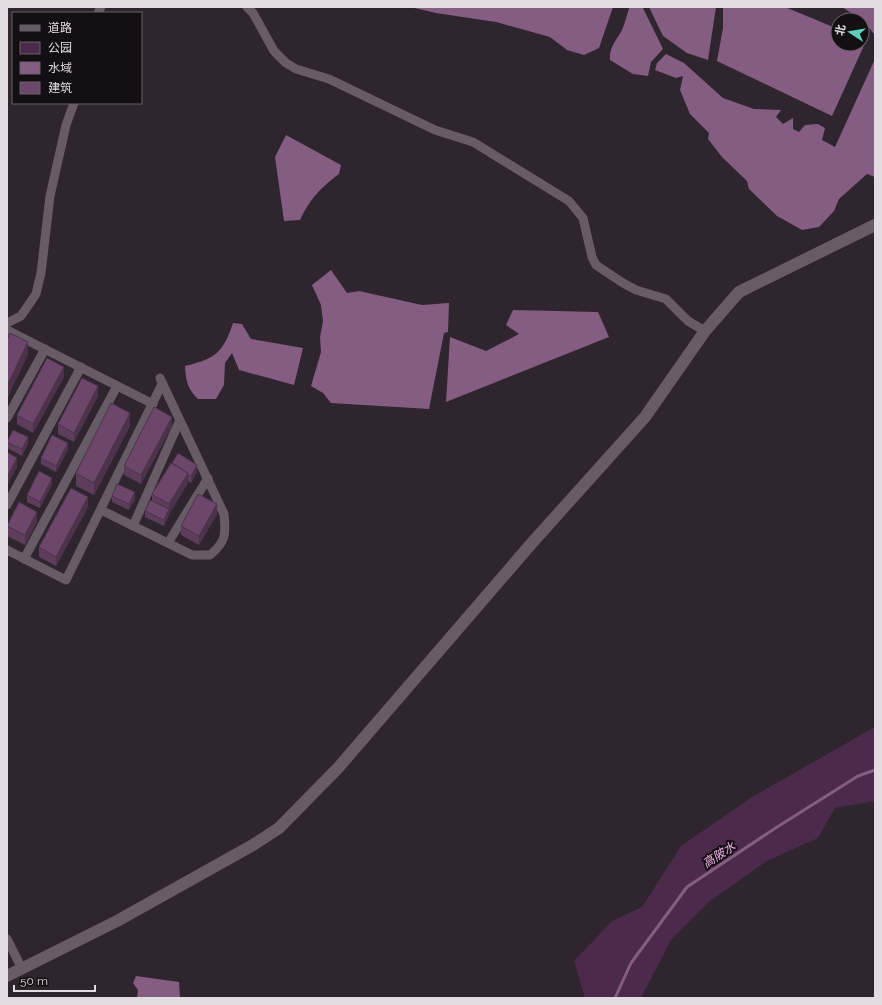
<svg xmlns="http://www.w3.org/2000/svg" width="882" height="1005" viewBox="0 0 882 1005" font-family="Raleway,'Noto Sans SC',sans-serif">
<style>
.green{fill:#4c2a4b}
.water{fill:#855d83}
.lines{fill:none;stroke-linecap:round;stroke-linejoin:round}
.stream{stroke:#855d83;stroke-width:3}
.street{stroke:#675c66;stroke-width:9}
.secondary{stroke:#675c66;stroke-width:12}
.wall{fill:#5e3d5c}
.shaded-wall{fill:#4c324b}
.building{fill:#6d476b;stroke:#4c324b}
.labels{text-anchor:middle;dominant-baseline:central;stroke-width:4;stroke-linejoin:round;paint-order:stroke}
.water-label{font-size:12px;font-style:italic;fill:#f5b6f0;stroke:#140f13}
</style>
<rect width="100%" height="100%" fill="#2e252e"/>
<!-- green -->
<polygon class="green" points="875,727 875,801 835,808 818,838 767,861 710,901 671,940 641,998 585,998 574,961 612,921 642,907 681,846 752,797"/>
<!-- water -->
<g class="water">
<polygon points="410,7 613,7 599,48 584,55 567,50 550,37 496,22 436,13"/>
<polygon points="649,7 716,7 708,60 687,53 663,36"/>
<polygon points="723,7 785,7 838,29 838,44 862,44 862,40 866,41 832,116 717,61 723,28"/>
<polygon points="842,7 875,7 875,35 862,20"/>
<path d="M 629,8 L 643,8 L 663,49 L 651,62 L 648,76 L 633,74 L 610,60 C 609,47 616,41 622,30 C 625,23 627,15 629,8 Z"/>
<polygon points="666,54 684,63 723,98 754,109 781,110 776,117 783,124 793,118 793,129 799,132 805,125 818,124 825,128 822,140 835,147 875,59 875,177 867,174 839,199 834,211 819,227 802,230 777,216 749,189 747,181 722,157 708,139 709,133 690,114 680,90 683,76 676,78 655,70 657,63"/>
<path d="M 286,135 L 341,165 L 339,174 C 320,188 310,199 300,220 L 284,221 L 275,157 Z"/>
<polygon points="331,270 347,293 359,291 422,305 449,303 448,332 444,333 429,409 331,403 323,393 311,386 321,352 320,337 323,321 321,305 312,285"/>
<polygon points="513,310 598,312 609,337 446,402 450,337 486,351 519,334 506,325"/>
<path d="M 233,323 L 242,324 L 251,339 L 303,348 L 294,385 L 239,370 L 232,353 L 225,363 L 224,385 L 216,399 L 198,399 C 187,389 186,380 185,366 C 215,359 223,353 233,323 Z"/>
<polygon points="136,976 179,982 180,998 137,998 138,990 133,983"/>
</g>
<g class="lines">
<!-- stream -->
<polyline class="stream" points="615,998 631,963 687,887 774,829 858,776 875,770"/>
<!-- street -->
<g class="street">
<polyline points="247,7 253,13 274,51 286,63 296,69 329,79 435,130 473,142 569,201 583,218 592,257 596,265 623,283 636,290 666,299 688,321 705,331"/>
<polyline points="98,13 101,7"/>
<polyline points="7,323 21,316 36,294 41,273 50,196 66,125 74,103"/>
<polyline points="7,330 153,404"/>
<polyline points="7,418 45,349"/>
<polyline points="7,505 81,367"/>
<path d="M 101,510 L 192,555 L 210,555 C 226,542 226,534 224,514 L 160,378"/>
<polyline points="133,526 179,422"/>
<polyline points="168,543 208,478"/>
<polyline points="7,550 66,580 162,384"/>
<polyline points="24,559 117,386"/>
<polyline points="7,939 22,969"/>
</g>
<!-- secondary -->
<polyline class="secondary" points="7,976 117,921 253,845 279,828 338,768 531,544 645,417 705,331 739,292 875,225"/>
</g>
<!-- wall -->
<g class="wall">
<polygon points="64,377 33,433 17,424 17,415"/>
<polygon points="98,396 74,442 58,434 58,424"/>
<polygon points="130,426 94,495 76,486 76,473"/>
<polygon points="172,426 141,484 124,475 124,466"/>
<polygon points="7,441 28,444 22,456 7,448"/>
<polygon points="68,450 56,472 41,464 41,458"/>
<polygon points="172,463 197,472 191,483 188,481 188,483 169,514 169,515 164,526 145,517 145,511 152,501 152,494"/>
<polygon points="52,484 40,508 27,502 27,495"/>
<polygon points="112,496 135,499 129,510 112,502"/>
<polygon points="88,507 56,566 39,557 39,547"/>
<polygon points="217,514 199,545 181,535 181,526"/>
<polygon points="37,522 25,545 7,536 7,526"/>
</g>
<!-- shaded-wall -->
<g class="shaded-wall">
<polygon points="28,342 28,355 7,399 7,386"/>
<polygon points="64,367 64,377 33,433 33,424"/>
<polygon points="98,386 98,396 74,442 74,433"/>
<polygon points="130,413 130,426 94,495 94,483"/>
<polygon points="172,417 172,426 141,484 141,475"/>
<polygon points="28,437 28,444 22,456 22,449"/>
<polygon points="68,443 68,450 56,472 56,466"/>
<polygon points="17,458 17,467 7,486 7,477"/>
<polygon points="197,465 197,472 191,483 191,476"/>
<polygon points="188,473 188,483 169,514 169,504"/>
<polygon points="52,478 52,484 40,508 40,502"/>
<polygon points="135,492 135,499 129,510 129,504"/>
<polygon points="88,497 88,507 56,566 56,557"/>
<polygon points="217,504 217,514 199,545 199,536"/>
<polygon points="169,509 169,515 164,526 164,520"/>
<polygon points="37,512 37,522 25,545 25,535"/>
</g>
<!-- building -->
<g class="building">
<polygon points="10,333 28,342 7,386 7,340"/>
<polygon points="47,358 64,367 33,424 17,415"/>
<polygon points="82,378 98,386 74,433 58,424"/>
<polygon points="111,403 130,413 94,483 76,473"/>
<polygon points="154,407 172,417 141,475 124,466"/>
<polygon points="13,430 28,437 22,449 7,442"/>
<polygon points="52,435 68,443 56,466 41,458"/>
<polygon points="7,452 17,458 7,477"/>
<polygon points="178,453 197,465 191,476 188,475 188,473 172,463"/>
<polygon points="171,463 188,473 169,504 152,494"/>
<polygon points="39,471 52,478 40,502 27,495"/>
<polygon points="117,484 135,492 129,504 112,496"/>
<polygon points="71,488 88,497 56,557 39,547"/>
<polygon points="198,494 217,504 199,536 181,526"/>
<polygon points="150,500 169,509 164,520 145,511"/>
<polygon points="19,502 37,512 25,535 7,526"/>
</g>
<g class="labels">
<!-- water labels -->
<g class="water-label">
<text transform="translate(719 855) rotate(-33)">高陂水</text>
</g>
</g>
<!-- border -->
<rect width="882" height="1005" fill="none" stroke="#e2dce2" stroke-width="16"/>
<!-- legend -->
<rect x="12" y="12" width="130" height="92" fill="#140f13" stroke="#666166"/>
<rect x="20" y="25" width="20" height="6" fill="#675c66" stroke="#666166"/>
<text x="48" y="32" font-size="12" fill="#e2dce2">道路</text>
<rect x="20" y="42" width="20" height="12" fill="#4c2a4b" stroke="#666166"/>
<text x="48" y="52" font-size="12" fill="#e2dce2">公园</text>
<rect x="20" y="62" width="20" height="12" fill="#855d83" stroke="#666166"/>
<text x="48" y="72" font-size="12" fill="#e2dce2">水域</text>
<rect x="20" y="82" width="20" height="12" fill="#6d476b" stroke="#666166"/>
<text x="48" y="92" font-size="12" fill="#e2dce2">建筑</text>
<!-- north arrow -->
<g transform="translate(850 32) rotate(282)"><circle r="19" fill="#140f13" stroke="#666166"/>
<path d="M0-3L7 15L0 10L-7 15Z" fill="#5dceb8"/>
<text y="-6" font-size="11" font-weight="bold" text-anchor="middle" fill="#e2dce2">北</text>
</g>
<!-- scale -->
<path d="M14 985v6h81v-6" fill="none" stroke="#e2dce2" stroke-width="2"/>
<text x="20" y="985" font-size="12" fill="#e2dce2" stroke="#140f13" stroke-width="3" paint-order="stroke">50 m</text>
</svg>
